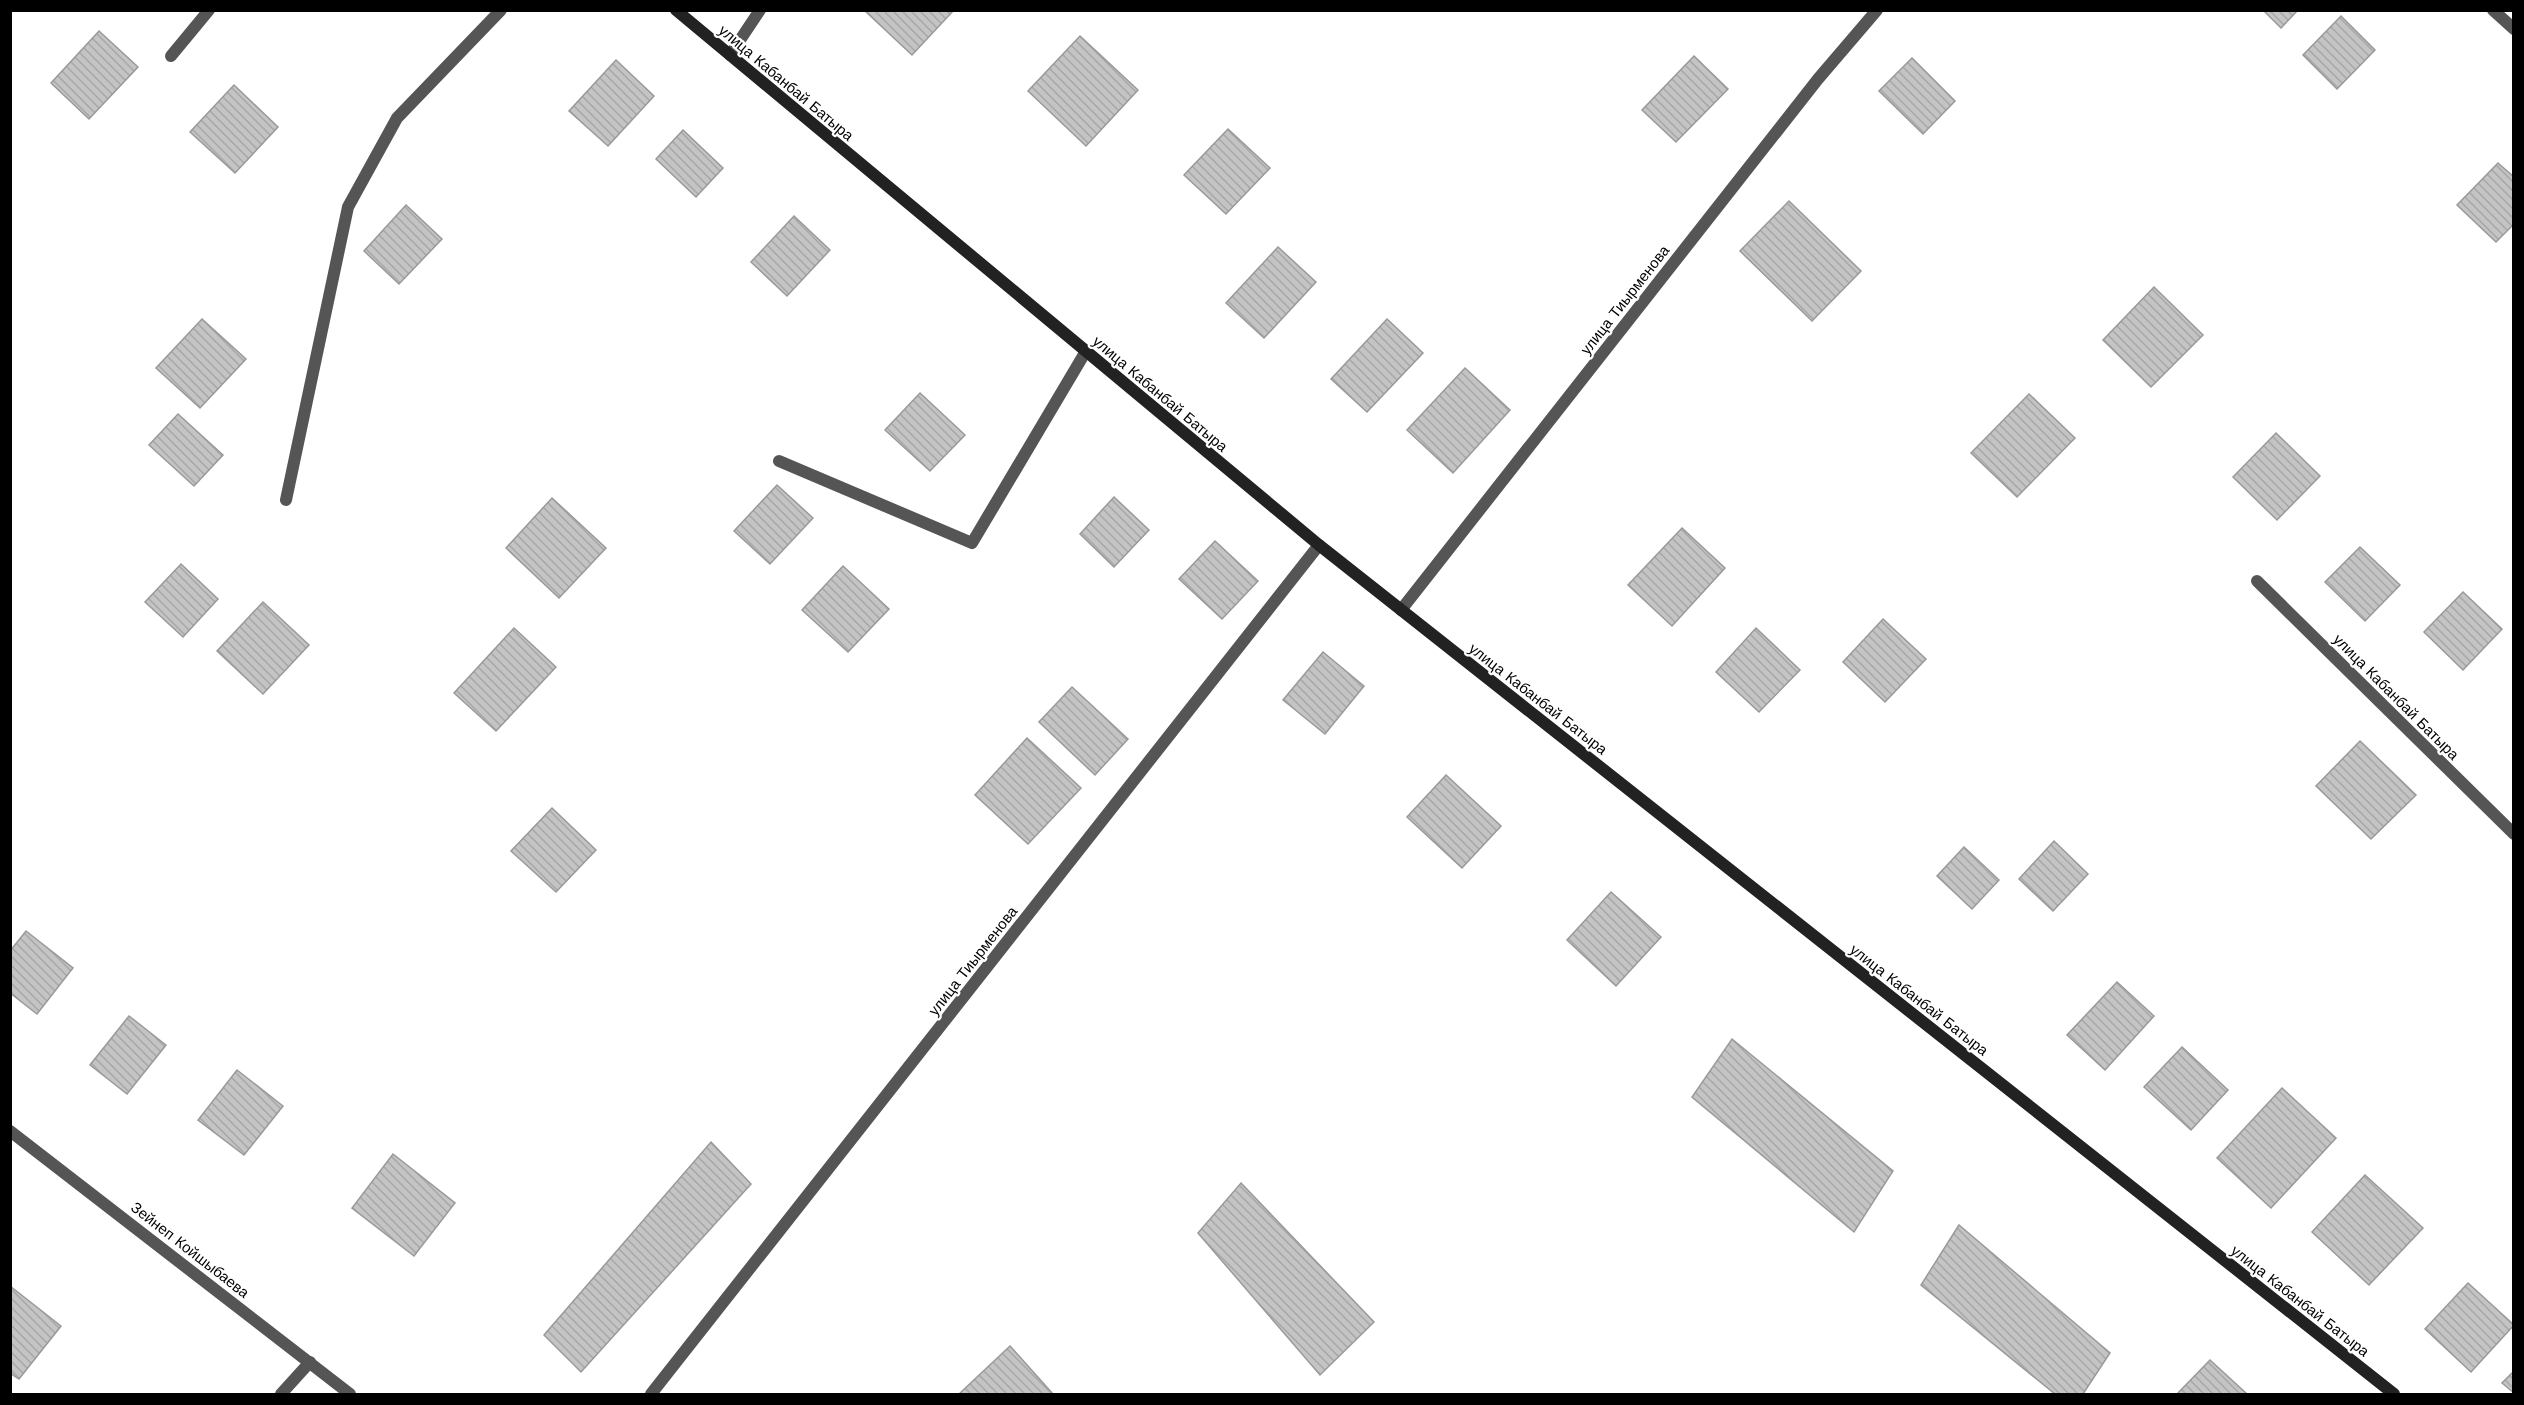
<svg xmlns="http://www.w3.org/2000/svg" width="2524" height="1405" viewBox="0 0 2524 1405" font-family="'Work Sans',sans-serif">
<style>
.building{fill:url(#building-back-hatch);stroke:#999;stroke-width:1.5}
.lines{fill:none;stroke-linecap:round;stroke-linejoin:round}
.lane{stroke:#555;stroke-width:12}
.street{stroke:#555;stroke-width:12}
.secondary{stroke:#222;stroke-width:12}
.labels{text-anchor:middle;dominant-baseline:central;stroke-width:4.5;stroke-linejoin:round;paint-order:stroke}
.street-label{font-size:15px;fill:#000;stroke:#fff}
</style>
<defs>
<pattern id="building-back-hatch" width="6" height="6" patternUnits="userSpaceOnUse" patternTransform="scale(1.5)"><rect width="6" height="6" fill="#c4c4c4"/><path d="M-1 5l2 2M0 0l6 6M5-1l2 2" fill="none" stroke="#a7a7a7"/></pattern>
</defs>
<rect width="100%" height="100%" fill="#fff"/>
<!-- building -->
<g class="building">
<polygon points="864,10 954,10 912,55"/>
<polygon points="2263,10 2298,10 2281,28"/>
<polygon points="2341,16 2375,50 2337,89 2303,55"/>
<polygon points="99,31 138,67 89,119 51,83"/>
<polygon points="1080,36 1138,90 1086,146 1028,91"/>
<polygon points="1694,56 1728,89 1676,142 1642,110"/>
<polygon points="1912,58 1955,101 1923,134 1879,91"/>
<polygon points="616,60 654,96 608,146 569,111"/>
<polygon points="234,85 278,127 235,173 190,132"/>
<polygon points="1228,129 1270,168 1226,214 1184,175"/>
<polygon points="683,130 723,168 696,197 656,159"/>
<polygon points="2498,163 2514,177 2514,224 2496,242 2457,205"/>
<polygon points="1789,201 1861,271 1812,321 1740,251"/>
<polygon points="406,205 442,239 399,284 364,251"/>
<polygon points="794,216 830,250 787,296 751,262"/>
<polygon points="1278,247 1316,282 1264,338 1226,303"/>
<polygon points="2154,287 2203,335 2151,387 2103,340"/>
<polygon points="202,319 246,359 200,408 156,368"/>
<polygon points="1387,319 1423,353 1367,412 1331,379"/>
<polygon points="1465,368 1510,410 1453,473 1407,430"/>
<polygon points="920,393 965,435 930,471 885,430"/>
<polygon points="2029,394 2075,438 2017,497 1971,453"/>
<polygon points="178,414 223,455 194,486 149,445"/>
<polygon points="2276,433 2320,476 2277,520 2233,477"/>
<polygon points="777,485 813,518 770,564 734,531"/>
<polygon points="1114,497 1149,530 1114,567 1080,534"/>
<polygon points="552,498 606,548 559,598 506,548"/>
<polygon points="1682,528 1725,568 1672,626 1628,585"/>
<polygon points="1215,541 1258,581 1222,619 1179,579"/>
<polygon points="2360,547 2400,585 2365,621 2325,582"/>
<polygon points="181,564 218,599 183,637 145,602"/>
<polygon points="843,566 889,609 848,652 802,610"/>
<polygon points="2463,592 2502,629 2463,670 2424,632"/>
<polygon points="263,602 309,645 263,694 217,651"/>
<polygon points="1883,619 1926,659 1885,702 1843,662"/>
<polygon points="514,628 556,667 496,731 454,693"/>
<polygon points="1756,628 1800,670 1759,712 1716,672"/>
<polygon points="1323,652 1364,686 1325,734 1283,700"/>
<polygon points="1072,687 1128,739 1095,775 1039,722"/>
<polygon points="1027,738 1081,788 1028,844 975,795"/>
<polygon points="2360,741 2416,795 2371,839 2316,786"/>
<polygon points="1446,775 1501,826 1462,868 1407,817"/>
<polygon points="552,808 596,850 556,892 511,851"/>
<polygon points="2054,841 2088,874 2053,911 2019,879"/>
<polygon points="1964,847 1999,880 1972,909 1937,876"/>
<polygon points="1611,892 1661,937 1616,986 1567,940"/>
<polygon points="26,931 73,968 37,1014 10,993 10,951"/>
<polygon points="2117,982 2154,1016 2105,1070 2067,1035"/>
<polygon points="129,1016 166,1045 127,1094 90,1065"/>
<polygon points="1732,1039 1893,1171 1854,1232 1692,1097"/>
<polygon points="2182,1047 2228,1090 2191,1130 2144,1087"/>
<polygon points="237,1070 283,1106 244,1155 198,1120"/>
<polygon points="2282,1088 2336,1138 2271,1208 2217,1158"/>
<polygon points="711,1142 751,1184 581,1372 544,1335"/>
<polygon points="393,1154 455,1203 414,1256 352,1208"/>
<polygon points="2365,1175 2423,1228 2369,1285 2312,1232"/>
<polygon points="1241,1183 1374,1322 1320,1375 1198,1233"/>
<polygon points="1959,1225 2110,1353 2083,1394 2055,1394 1921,1285"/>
<polygon points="2468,1283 2514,1325 2471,1372 2425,1329"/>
<polygon points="10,1286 61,1326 19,1379 10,1373"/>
<polygon points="1010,1346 1053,1394 959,1394"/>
<polygon points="2210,1360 2247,1394 2177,1394"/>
<polygon points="2514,1371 2514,1393 2502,1383"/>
</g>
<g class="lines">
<!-- lane -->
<g class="lane">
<polyline points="171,56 209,10"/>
<polyline points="779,461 972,543 1086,351"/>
<polyline points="286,500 348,207 397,118 501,10"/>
</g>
<!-- street -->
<g class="street">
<polyline points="2493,10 2514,29"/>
<polyline points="730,55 760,10"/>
<polyline points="2257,581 2514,834"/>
<polyline points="1401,610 1818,79 1877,10"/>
<polyline points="10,1131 350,1394"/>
<polyline points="281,1394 310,1362"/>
<polyline points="651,1394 1319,545"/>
</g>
<!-- secondary -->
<polyline class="secondary" points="676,10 1319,545 2394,1394"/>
</g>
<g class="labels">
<!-- street labels -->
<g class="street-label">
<text transform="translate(786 83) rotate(40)">улица Кабанбай Батыра</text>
<text transform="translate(1625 300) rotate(-52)">улица Тиырменова</text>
<text transform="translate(1160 394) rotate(40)">улица Кабанбай Батыра</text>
<text transform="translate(2396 697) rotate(45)">улица Кабанбай Батыра</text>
<text transform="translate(1538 699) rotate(38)">улица Кабанбай Батыра</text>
<text transform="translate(973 961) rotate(-52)">улица Тиырменова</text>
<text transform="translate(1919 1000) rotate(38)">улица Кабанбай Батыра</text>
<text transform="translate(190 1250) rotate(38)">Зейнеп Койшыбаева</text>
<text transform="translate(2300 1301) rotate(38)">улица Кабанбай Батыра</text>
</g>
</g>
<!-- border -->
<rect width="2524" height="1405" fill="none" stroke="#000000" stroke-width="24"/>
</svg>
